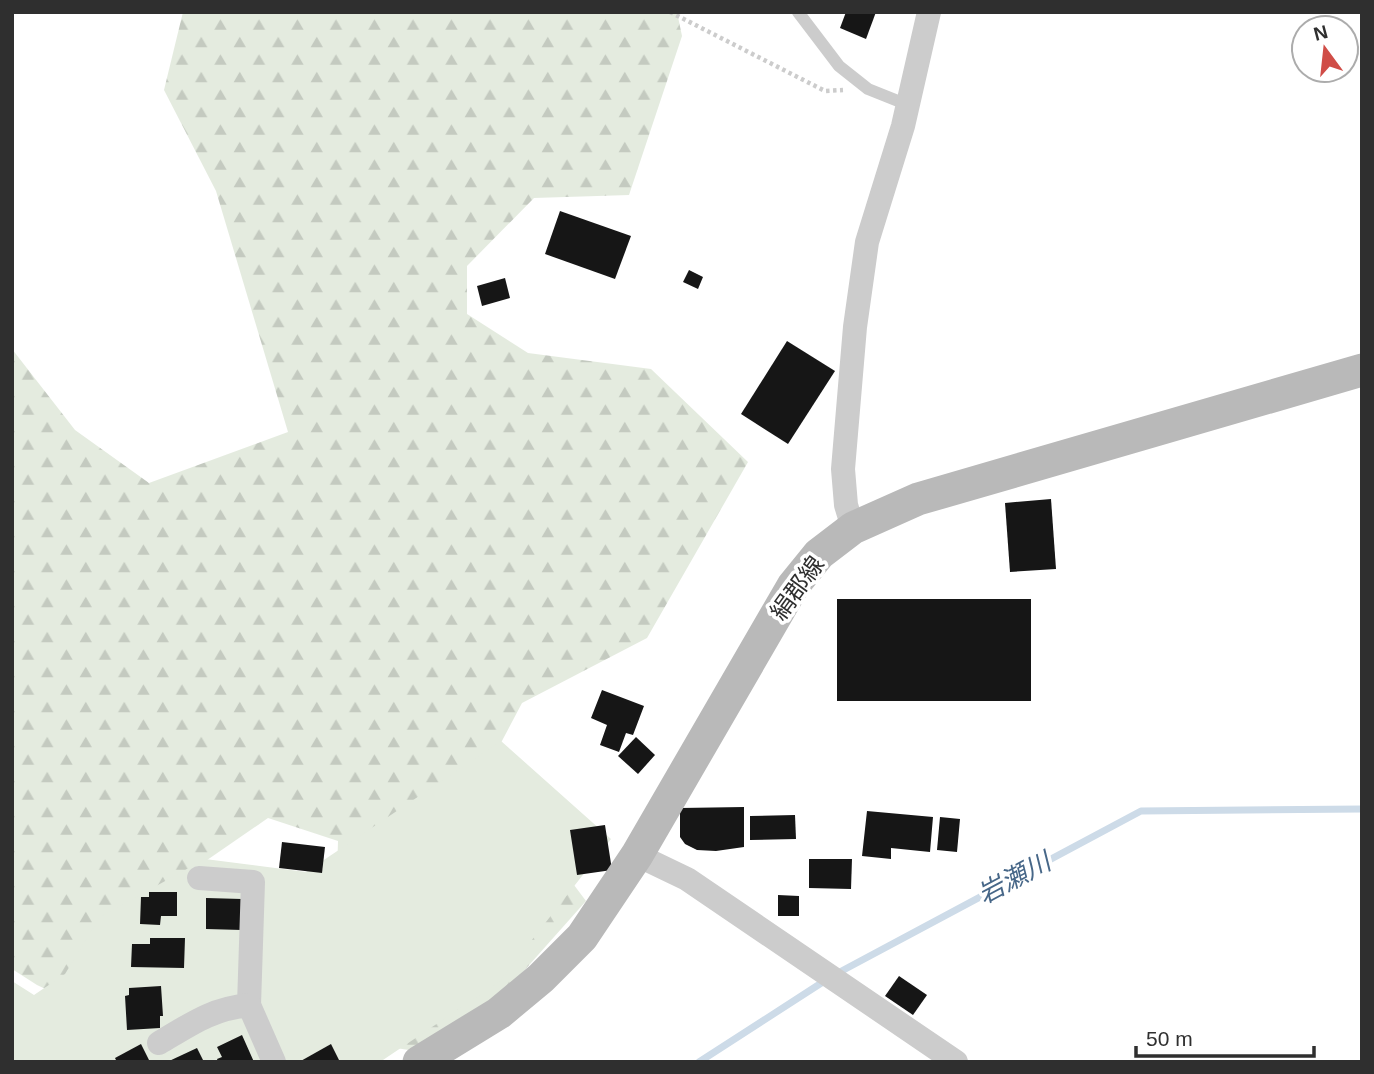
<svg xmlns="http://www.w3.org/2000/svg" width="1374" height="1074" viewBox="0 0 1374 1074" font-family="Arial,'Noto Sans JP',sans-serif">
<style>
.forest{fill:url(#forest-firs)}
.park{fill:#e4ebdf}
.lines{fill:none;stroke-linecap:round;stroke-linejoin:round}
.stream{stroke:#cddbe8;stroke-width:7}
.building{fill:#161616}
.path{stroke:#ccc;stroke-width:4.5;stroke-dasharray:3.5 3.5;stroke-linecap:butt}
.service{stroke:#ccc;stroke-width:12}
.minor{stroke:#ccc;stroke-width:24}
.secondary{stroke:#b9b9b9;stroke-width:33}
.labels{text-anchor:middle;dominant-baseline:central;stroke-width:7;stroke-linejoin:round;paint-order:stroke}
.street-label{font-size:24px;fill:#2f2f2f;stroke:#fff}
.water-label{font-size:26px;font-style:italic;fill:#476788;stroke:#fff}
</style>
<defs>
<pattern id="forest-firs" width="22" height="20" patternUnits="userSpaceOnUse" patternTransform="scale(1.75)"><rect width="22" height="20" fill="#e4ebdf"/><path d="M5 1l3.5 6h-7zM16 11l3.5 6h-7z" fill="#c4cac0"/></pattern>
</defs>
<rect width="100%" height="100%" fill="#fff"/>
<!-- forest -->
<polygon class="forest" points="183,12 677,12 682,36 629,195 534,198 467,266 467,314 528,353 651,369 748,462 647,638 522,703 494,756 514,805 586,901 499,999 422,1052 363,1043 334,981 338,841 268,818 113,925 105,1017 37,985 12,969 12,349 75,430 149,483 288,432 216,191 164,90"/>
<!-- park -->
<polygon class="park" points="501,741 611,839 499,982 380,1062 12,1062 12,981 34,995 65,974 100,917 205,859 306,872"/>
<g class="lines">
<!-- stream -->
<g class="stream">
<polyline points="836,974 1141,811 1362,809"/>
<polyline points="699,1062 826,980"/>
</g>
</g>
<!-- building -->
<g class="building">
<polygon points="846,12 876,12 866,39 840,28"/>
<polygon points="560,211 631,236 615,279 545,254"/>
<polygon points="689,270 703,277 698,289 683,282"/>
<polygon points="505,278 510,298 482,306 477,286"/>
<polygon points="787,341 835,371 788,444 741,414"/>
<polygon points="1051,499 1056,569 1010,572 1005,503"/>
<rect x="837" y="599" width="194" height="102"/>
<polygon points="602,690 644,706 633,735 626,733 619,752 600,745 607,725 591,718"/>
<polygon points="636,737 655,755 638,774 618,756"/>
<polygon points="744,807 744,847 716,851 697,850 685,844 680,837 680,808"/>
<polygon points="867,811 933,817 930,852 891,848 891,859 862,856"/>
<polygon points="795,815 796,839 750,840 750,816"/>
<polygon points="940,817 960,819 957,852 937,850"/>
<polygon points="605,825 612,870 577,875 570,830"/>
<polygon points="282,842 325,847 322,873 279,868"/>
<polygon points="809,859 852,859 851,889 809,888"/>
<polygon points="149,892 177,892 177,916 161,916 160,925 140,924 141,897 149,897"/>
<polygon points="778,895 799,896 799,916 778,916"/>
<polygon points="206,898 242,899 242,930 206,929"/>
<polygon points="150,938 185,938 184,968 131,967 132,944 150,944"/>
<polygon points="899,976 927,995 913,1015 885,996"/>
<polygon points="161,986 163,1016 160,1016 160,1028 127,1030 125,996 129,995 129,988"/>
<polygon points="242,1035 254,1062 218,1062 217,1059 222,1057 217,1047"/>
<polygon points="141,1044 150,1062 117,1062 115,1058"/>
<polygon points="331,1044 340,1062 299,1062"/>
<polygon points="197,1048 204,1062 167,1062"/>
</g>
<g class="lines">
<!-- path -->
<polyline class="path" points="670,12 825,91 843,90"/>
<!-- service -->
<polyline class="service" points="798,12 839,66 868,89 908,105"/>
<!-- minor -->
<g class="minor">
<polyline points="853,528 846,505 843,469 855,327 867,242 903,126 929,12"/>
<polyline points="637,855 687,879 956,1062"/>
<polyline points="199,878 253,882 249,1005"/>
<path d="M 159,1043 C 191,1024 211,1009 249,1005 L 274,1062"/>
</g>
<!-- secondary -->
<polyline class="secondary" points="419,1062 499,1013 541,978 582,937 637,855 793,586 819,554 853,528 918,499 1362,370"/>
</g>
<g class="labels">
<!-- street labels -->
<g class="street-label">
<text transform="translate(797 588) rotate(-54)">絹郡線</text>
</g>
<!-- water labels -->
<g class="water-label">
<text transform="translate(1014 878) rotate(-28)">岩瀬川</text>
</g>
</g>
<!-- border -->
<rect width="1374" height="1074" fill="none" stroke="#2f2f2f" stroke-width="28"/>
<!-- north arrow -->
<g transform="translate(1325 49) rotate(345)"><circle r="33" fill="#ffffff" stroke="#acacac" stroke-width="2"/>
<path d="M0-5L12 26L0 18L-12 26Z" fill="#d04d47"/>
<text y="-10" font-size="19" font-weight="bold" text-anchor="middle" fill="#2f2f2f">N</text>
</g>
<!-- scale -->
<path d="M1136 1046v10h178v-10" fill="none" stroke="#2f2f2f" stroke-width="3.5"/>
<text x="1146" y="1046" font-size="21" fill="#2f2f2f" stroke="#ffffff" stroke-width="5" paint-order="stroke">50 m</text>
</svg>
